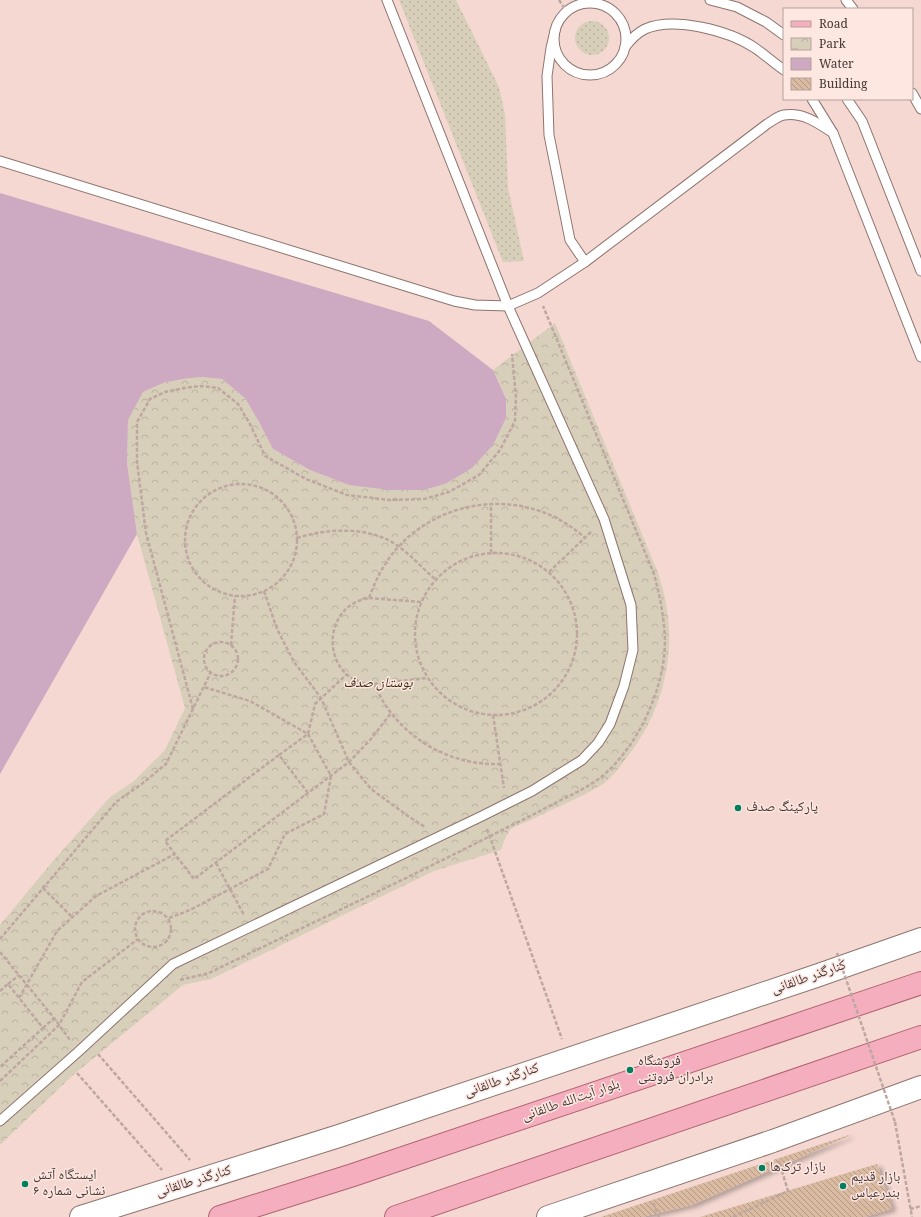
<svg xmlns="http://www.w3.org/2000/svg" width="921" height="1217" viewBox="0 0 921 1217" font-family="Georgia,'Noto Naskh Arabic',serif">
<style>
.grass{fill:url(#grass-dots)}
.park{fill:url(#park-crowns)}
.water{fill:#cdaac1}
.building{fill:url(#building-back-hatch);filter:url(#shadow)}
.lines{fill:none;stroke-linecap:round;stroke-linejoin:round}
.service-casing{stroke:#8e746e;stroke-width:11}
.tertiary-casing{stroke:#8e746e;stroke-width:24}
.primary-casing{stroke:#b16272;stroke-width:24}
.path{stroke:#bea7a1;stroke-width:2.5;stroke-dasharray:4 2;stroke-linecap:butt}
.service{stroke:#fff;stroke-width:9}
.tertiary{stroke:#fff;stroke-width:22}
.primary{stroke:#f4aebe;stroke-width:22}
.path-bridge{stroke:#bea7a1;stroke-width:2.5;stroke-dasharray:4 2;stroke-linecap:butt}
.poi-dot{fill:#007f5e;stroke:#fee6e1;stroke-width:1.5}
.labels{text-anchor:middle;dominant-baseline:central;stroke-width:3;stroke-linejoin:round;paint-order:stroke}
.park-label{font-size:14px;font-style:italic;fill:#372b0d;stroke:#fee6e1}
.poi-label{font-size:14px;fill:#443936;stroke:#fee6e1;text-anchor:start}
.street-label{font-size:14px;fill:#443936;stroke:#fee6e1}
</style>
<defs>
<pattern id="grass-dots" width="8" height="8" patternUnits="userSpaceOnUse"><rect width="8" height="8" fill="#d8cfba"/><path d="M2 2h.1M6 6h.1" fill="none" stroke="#bbb2a0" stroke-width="1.8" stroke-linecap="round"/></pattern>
<pattern id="park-crowns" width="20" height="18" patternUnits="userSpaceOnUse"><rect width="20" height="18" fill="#d8cfba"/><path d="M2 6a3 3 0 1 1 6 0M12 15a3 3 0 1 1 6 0" fill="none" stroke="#bbb2a0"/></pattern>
<pattern id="building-back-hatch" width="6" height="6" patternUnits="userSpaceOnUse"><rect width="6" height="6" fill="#dabba2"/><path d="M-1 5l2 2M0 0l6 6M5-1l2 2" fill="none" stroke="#b29985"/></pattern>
<filter id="shadow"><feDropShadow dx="4.5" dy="2.5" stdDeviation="2" flood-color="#0004"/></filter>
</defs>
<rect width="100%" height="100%" fill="#f4d8d1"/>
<!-- grass -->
<g class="grass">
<polygon points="399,0 456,0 499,87 505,115 508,188 524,261 503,262"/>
<circle cx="592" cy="38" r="17"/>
</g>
<!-- park -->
<path class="park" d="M 555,323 L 658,573 C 663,587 666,602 668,617 C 674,666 658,719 627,757 C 620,767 611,779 600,786 C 578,799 552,809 529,821 C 524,823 514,826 510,830 C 506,835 503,844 501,850 L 434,871 L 211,979 L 183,985 L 73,1075 L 0,1145 L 0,925 L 53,861 L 110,797 L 134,781 L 165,750 L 185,708 L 137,534 L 127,463 L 128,420 L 143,392 L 163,383 L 183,379 L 201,377 L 222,379 L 245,398 L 259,422 L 273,449 L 310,470 L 349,485 L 506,418 L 506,399 L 493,370 Z"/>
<!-- water -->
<polygon class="water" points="0,193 429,321 493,370 506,399 506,418 493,445 472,468 445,484 423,490 390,490 349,485 310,470 273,449 259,422 245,398 222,379 201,377 183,379 163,383 143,392 128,420 127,463 137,534 0,774"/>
<!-- building -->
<g class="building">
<polygon points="849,1135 849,1136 692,1205 642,1217 601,1217"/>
<polygon points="877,1164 892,1209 864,1217 700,1217"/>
</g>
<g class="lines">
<!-- service casing -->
<g class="service-casing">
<g id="service">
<polyline points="710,0 737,7 766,22 784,35"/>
<polyline points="846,0 853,9"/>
<circle cx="590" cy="39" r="36"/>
<path d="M 555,31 L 551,48 L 547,76 L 549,135 L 570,240 L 585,262 L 767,124 C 772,121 778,116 784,115 C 803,112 818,123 833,133"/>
<path d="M 625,47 C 631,39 637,33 645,29 C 674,16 730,31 755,48 C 765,55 774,63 784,70"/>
<polyline points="912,93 921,109"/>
<polyline points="812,99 833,133 921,357"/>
<polyline points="847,99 862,121 921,271"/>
<polyline points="0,161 454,301 475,305 508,306 538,293 585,262"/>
<polyline points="0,1121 78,1052 173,964 482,816 532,791 582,760 598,743 610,724 624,686 633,650 631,605 604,519 508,306 387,0"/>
</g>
</g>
<!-- tertiary casing -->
<g class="tertiary-casing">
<g id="tertiary">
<polyline points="81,1217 339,1136 816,976 921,939"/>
<polyline points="548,1217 773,1141 921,1087"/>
</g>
</g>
<!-- primary casing -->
<g class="primary-casing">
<g id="primary">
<polyline points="220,1217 353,1175 921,983"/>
<polyline points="396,1217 921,1037"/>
</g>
</g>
<!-- path -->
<g class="path">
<polyline points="559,0 567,12"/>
<polyline points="588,0 588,3"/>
<circle cx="241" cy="540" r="56"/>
<path d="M 297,538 C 329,528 370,526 398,546 C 412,556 423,569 435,579"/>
<circle cx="496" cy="634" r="81"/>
<polyline points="491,553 491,503"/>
<polyline points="549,572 592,531"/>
<polyline points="264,591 277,629 294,662 321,698 349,762 371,789 408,816 425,827"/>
<polyline points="369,598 421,602"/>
<circle cx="221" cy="659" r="17"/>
<polyline points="231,645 235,596"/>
<polyline points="374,684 427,678"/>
<polyline points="193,709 146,533 137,462 137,422 150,399 165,392 184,388 201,386 218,388 238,404 251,426 265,456 306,479 347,495 390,500 424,499 449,492 479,475 500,450 515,421 516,397 512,354"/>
<polyline points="493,715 504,788"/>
<polyline points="279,755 308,734 315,704 347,674"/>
<path d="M 501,764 C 455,766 411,743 386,706 C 381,699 378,691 374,684 C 334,685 319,634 347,608 C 353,603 361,599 369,598 C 376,579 385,561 399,546 C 448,494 532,489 585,538"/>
<polyline points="308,793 279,755 165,841 194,879 349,762 371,739 391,713"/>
<polyline points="487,829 562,1039"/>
<polyline points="216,863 244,915"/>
<polyline points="43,888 72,917"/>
<circle cx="153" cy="929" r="18"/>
<polyline points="169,918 190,910 268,869 285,834 324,814 331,776 308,734 250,701 204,687"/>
<polyline points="0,939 116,802 143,783 166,764 211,672"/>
<polyline points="0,952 54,1018 70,1040"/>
<path d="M 180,980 L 209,973 C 307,925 407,879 504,829 C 523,820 542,810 561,800 C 581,790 597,783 613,766 C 643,735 665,684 665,640 C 664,617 660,596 654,574 L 543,306"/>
<polyline points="8,984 19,975"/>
<polyline points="0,991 8,984 43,1028 0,1067"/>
<polyline points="19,998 57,931 96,896 175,854"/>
<polyline points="43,1028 54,1018"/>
<polyline points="98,1054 190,1160"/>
<polyline points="77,1073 162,1170"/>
<polyline points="0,1081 59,1025 82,982 138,939"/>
<polyline points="895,1122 912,1217"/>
<polyline points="653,1203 659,1217"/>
<polyline points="910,1209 921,1206"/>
<polyline points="733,1217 788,1191 779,1161"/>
</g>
<!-- service -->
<use href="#service" class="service"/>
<!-- tertiary -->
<use href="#tertiary" class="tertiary"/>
<!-- primary -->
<use href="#primary" class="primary"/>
<!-- path-bridge -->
<polyline class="path-bridge" points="837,953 895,1122"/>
</g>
<!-- markers -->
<g class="poi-dot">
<circle cx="738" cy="808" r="4"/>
<circle cx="630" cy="1070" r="4"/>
<circle cx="762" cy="1168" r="4"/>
<circle cx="25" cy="1184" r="4"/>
<circle cx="843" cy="1186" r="4"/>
</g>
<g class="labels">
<!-- park labels -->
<g class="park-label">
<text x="378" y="684">بوستان صدف</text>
</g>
<!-- poi labels -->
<g class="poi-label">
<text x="746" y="808">پارکینگ صدف</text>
<text x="638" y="1062">فروشگاه<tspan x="638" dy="16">برادران فروتنی</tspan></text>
<text x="770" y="1168">بازار ترک‌ها</text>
<text x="33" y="1176">ایستگاه آتش<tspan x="33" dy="16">نشانی شماره ۶</tspan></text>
<text x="851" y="1178">بازار قدیم<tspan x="851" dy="16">بندرعباس</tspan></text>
</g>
<!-- street labels -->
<g class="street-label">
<text transform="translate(809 978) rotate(-19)">کنارگذر طالقانی</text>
<text transform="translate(502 1081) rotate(-19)">کنارگذر طالقانی</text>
<text transform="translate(571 1101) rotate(-19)">بلوار آیت‌الله طالقانی</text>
<text transform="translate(194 1182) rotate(-17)">کنارگذر طالقانی</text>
</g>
</g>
<!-- legend -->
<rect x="783" y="8" width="130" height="92" fill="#fee6e1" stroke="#b4a19d"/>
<rect x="791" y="21" width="20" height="6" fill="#f4aebe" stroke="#b4a19d"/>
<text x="819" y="28" font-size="12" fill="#443936">Road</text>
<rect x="791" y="38" width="20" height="12" fill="url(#park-crowns)" stroke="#b4a19d"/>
<text x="819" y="48" font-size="12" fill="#443936">Park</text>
<rect x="791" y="58" width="20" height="12" fill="#cdaac1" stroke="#b4a19d"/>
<text x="819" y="68" font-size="12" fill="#443936">Water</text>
<rect x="791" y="78" width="20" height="12" fill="url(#building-back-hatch)" stroke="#b4a19d"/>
<text x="819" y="88" font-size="12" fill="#443936">Building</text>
</svg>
